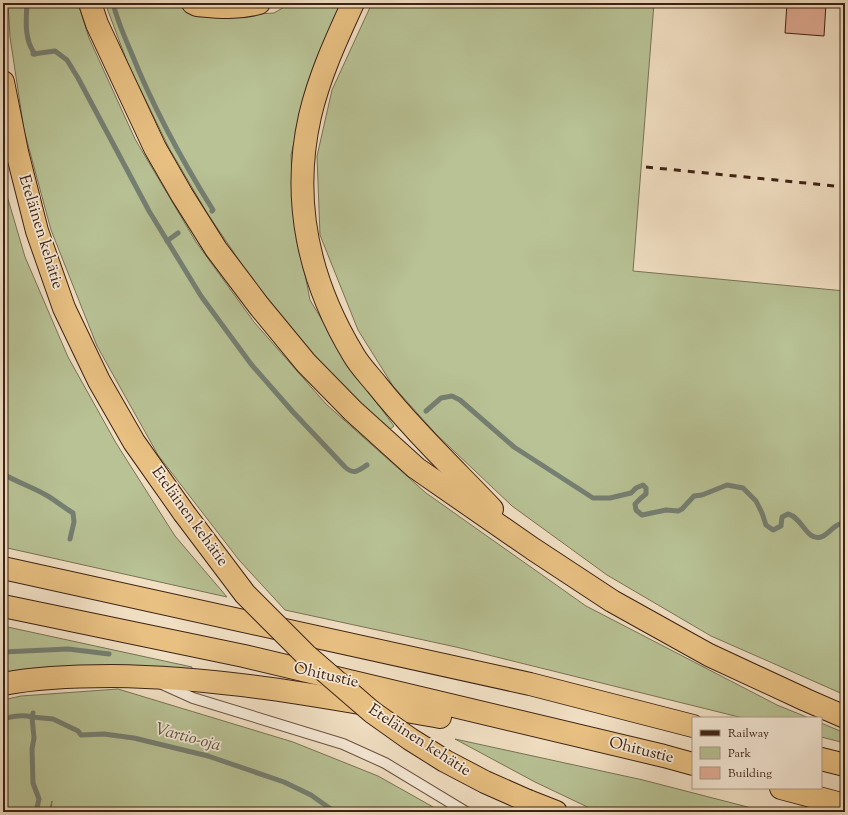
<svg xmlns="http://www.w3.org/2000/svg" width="848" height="815" viewBox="0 0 848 815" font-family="'Sorts Mill Goudy',serif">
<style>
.green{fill:#b8c295;stroke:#7a7254}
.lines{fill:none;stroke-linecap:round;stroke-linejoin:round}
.stream{stroke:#757f72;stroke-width:5}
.building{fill:#e2ad97;stroke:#3d2213}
.service-casing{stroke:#6a513f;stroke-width:12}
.motorway-casing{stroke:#3d2213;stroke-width:24}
.service{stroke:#f6ead8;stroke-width:10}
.motorway{stroke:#e8c082;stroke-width:22}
.rail{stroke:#3d2213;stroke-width:3;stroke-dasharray:7 7;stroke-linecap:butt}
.motorway-bridge-casing{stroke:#3d2213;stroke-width:24;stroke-linecap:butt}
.motorway-bridge{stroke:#e8c082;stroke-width:22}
.labels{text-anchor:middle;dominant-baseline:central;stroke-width:3.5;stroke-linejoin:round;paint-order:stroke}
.street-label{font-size:16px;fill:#3d2213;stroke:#f6ead8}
.water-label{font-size:17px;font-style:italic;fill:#595043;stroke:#f6ead8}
</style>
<rect width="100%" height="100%" fill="#f1dfc3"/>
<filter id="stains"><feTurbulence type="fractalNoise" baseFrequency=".005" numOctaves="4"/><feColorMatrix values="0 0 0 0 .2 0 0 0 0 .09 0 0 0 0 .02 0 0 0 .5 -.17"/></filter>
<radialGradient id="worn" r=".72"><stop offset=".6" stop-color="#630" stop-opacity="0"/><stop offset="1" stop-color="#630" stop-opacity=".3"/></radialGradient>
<!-- green -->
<g class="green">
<polygon points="8,3 78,3 89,38 135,139 196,242 254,322 326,404 426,493 586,606 777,705 809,718 743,718 456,647 285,610 239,560 158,455 97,346 51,230 24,130 10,37"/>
<polygon points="105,3 166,3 212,17 274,13 291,3 343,3 306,93 291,155 294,218 310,300 349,365 394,426 388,431 317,359 258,288 207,213 169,148 128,64"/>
<polygon points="372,3 654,3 633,271 845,291 845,695 711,636 607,575 512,506 436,434 393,386 358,330 320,235 317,156 332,90"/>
<polygon points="3,182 25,257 68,357 116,443 175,536 227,597 3,547"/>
<polygon points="3,626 192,667 191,673 3,674"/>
<polygon points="118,689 293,742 378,776 442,812 51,812 52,801 49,812 3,812 3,700 21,696"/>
<polygon points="821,723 845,733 845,743 821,737"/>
<polygon points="455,739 643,780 767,812 598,812 535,782"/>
</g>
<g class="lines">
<!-- stream -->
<g class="stream">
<path d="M 27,3 C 26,20 24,40 35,54"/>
<path d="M 113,3 C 117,20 124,36 131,52 C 153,107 181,159 213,210 L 212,211"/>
<path d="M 33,54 L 55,51 L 67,60 L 78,78 L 149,211 L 201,296 L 251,364 L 293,412 L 345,467 C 354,475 357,471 367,465"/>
<polyline points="167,241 178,233"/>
<path d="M 426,411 L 441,398 L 452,396 L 460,400 L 514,447 L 593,498 L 610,498 L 631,493 L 636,488 L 643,485 L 646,488 L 646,494 L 641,498 L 635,504 L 636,510 L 642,515 L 666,510 L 678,511 L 682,509 L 694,496 L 702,495 L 727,485 L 743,488 L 756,501 L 762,513 L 766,525 L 773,530 L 781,526 L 782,517 L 788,514 C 803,518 806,541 821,537 C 827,535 831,529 836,526 C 838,524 842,524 845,523"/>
<path d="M 3,474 C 17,482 32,487 46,495 C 55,500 63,507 73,513 L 74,522 L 70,539"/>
<polyline points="3,652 68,649 109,654"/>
<polyline points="33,713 32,717 53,719 78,731 81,735 104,734 134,738 208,756 284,782 311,795 335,812"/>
<path d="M 3,719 C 13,716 22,714 32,717 L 34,738 L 32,749 L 33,783 L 39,799 L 36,812"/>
</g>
</g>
<!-- building -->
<polygon class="building" points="787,3 826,3 824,36 785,33"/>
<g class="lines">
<!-- service casing -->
<g class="service-casing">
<polyline id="service" points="162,684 193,698 343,744 385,763 466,812"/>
</g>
<!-- motorway casing -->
<g class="motorway-casing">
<g id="motorway">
<polyline points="90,3 97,24 155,148 182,195 216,249 259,306 306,363 353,411 416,468 533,549 612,601 709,655 806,700 845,717"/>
<path d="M 193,3 L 197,5 C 219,7 238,9 259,3"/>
<path d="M 353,3 C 336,40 319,77 310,116 C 291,200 309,281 353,354 C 359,365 369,375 377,385 C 412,429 453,468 492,509"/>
<polyline points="3,82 17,152 37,231 64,308 99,381 134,442 184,513"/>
<polyline points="3,568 530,684 693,726"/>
<polyline points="3,606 244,656 664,756 693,764"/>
<path d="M 3,684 C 39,677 75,676 112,676 C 223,677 332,698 440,717"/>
<polyline points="821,759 845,765"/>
<polyline points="781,788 845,805"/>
<polyline points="528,801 556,812"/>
</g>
</g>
<!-- service -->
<use href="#service" class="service"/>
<!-- motorway -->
<use href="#motorway" class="motorway"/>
<!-- rail -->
<polyline class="rail" points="646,167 845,187"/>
<!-- motorway-bridge casing -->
<g class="motorway-bridge-casing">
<polyline id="motorway-bridge" points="184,513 245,594 306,655 372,712 410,739 445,761 485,782 528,801"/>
</g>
<!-- motorway-bridge -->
<use href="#motorway-bridge" class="motorway-bridge"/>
</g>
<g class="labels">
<!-- street labels -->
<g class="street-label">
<text transform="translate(40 232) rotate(73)">Eteläinen kehätie</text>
<text transform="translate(189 517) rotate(54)">Eteläinen kehätie</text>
<text transform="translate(326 676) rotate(13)">Ohitustie</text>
<text transform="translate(419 741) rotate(33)">Eteläinen kehätie</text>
<text transform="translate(641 751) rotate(14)">Ohitustie</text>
</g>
<!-- water labels -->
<g class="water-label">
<text transform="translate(188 738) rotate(15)">Vartio-oja</text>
</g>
</g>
<!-- margin -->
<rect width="848" height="815" fill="none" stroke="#f1dfc3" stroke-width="16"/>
<rect x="4" y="4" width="840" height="807" fill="none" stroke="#3d2213" stroke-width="2"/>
<rect x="8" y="8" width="832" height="799" fill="none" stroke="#3d2213"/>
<!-- legend -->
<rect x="692" y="717" width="130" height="72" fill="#f6ead8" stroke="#ac9a89"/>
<rect x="700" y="730" width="20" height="6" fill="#3d2213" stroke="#ac9a89"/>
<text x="728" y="737" font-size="12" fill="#3d2213">Railway</text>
<rect x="700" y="747" width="20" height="12" fill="#b8c295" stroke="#ac9a89"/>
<text x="728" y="757" font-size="12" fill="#3d2213">Park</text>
<rect x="700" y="767" width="20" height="12" fill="#e2ad97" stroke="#ac9a89"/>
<text x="728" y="777" font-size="12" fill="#3d2213">Building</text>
<rect width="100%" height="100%" filter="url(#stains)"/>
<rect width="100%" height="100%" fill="url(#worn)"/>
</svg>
